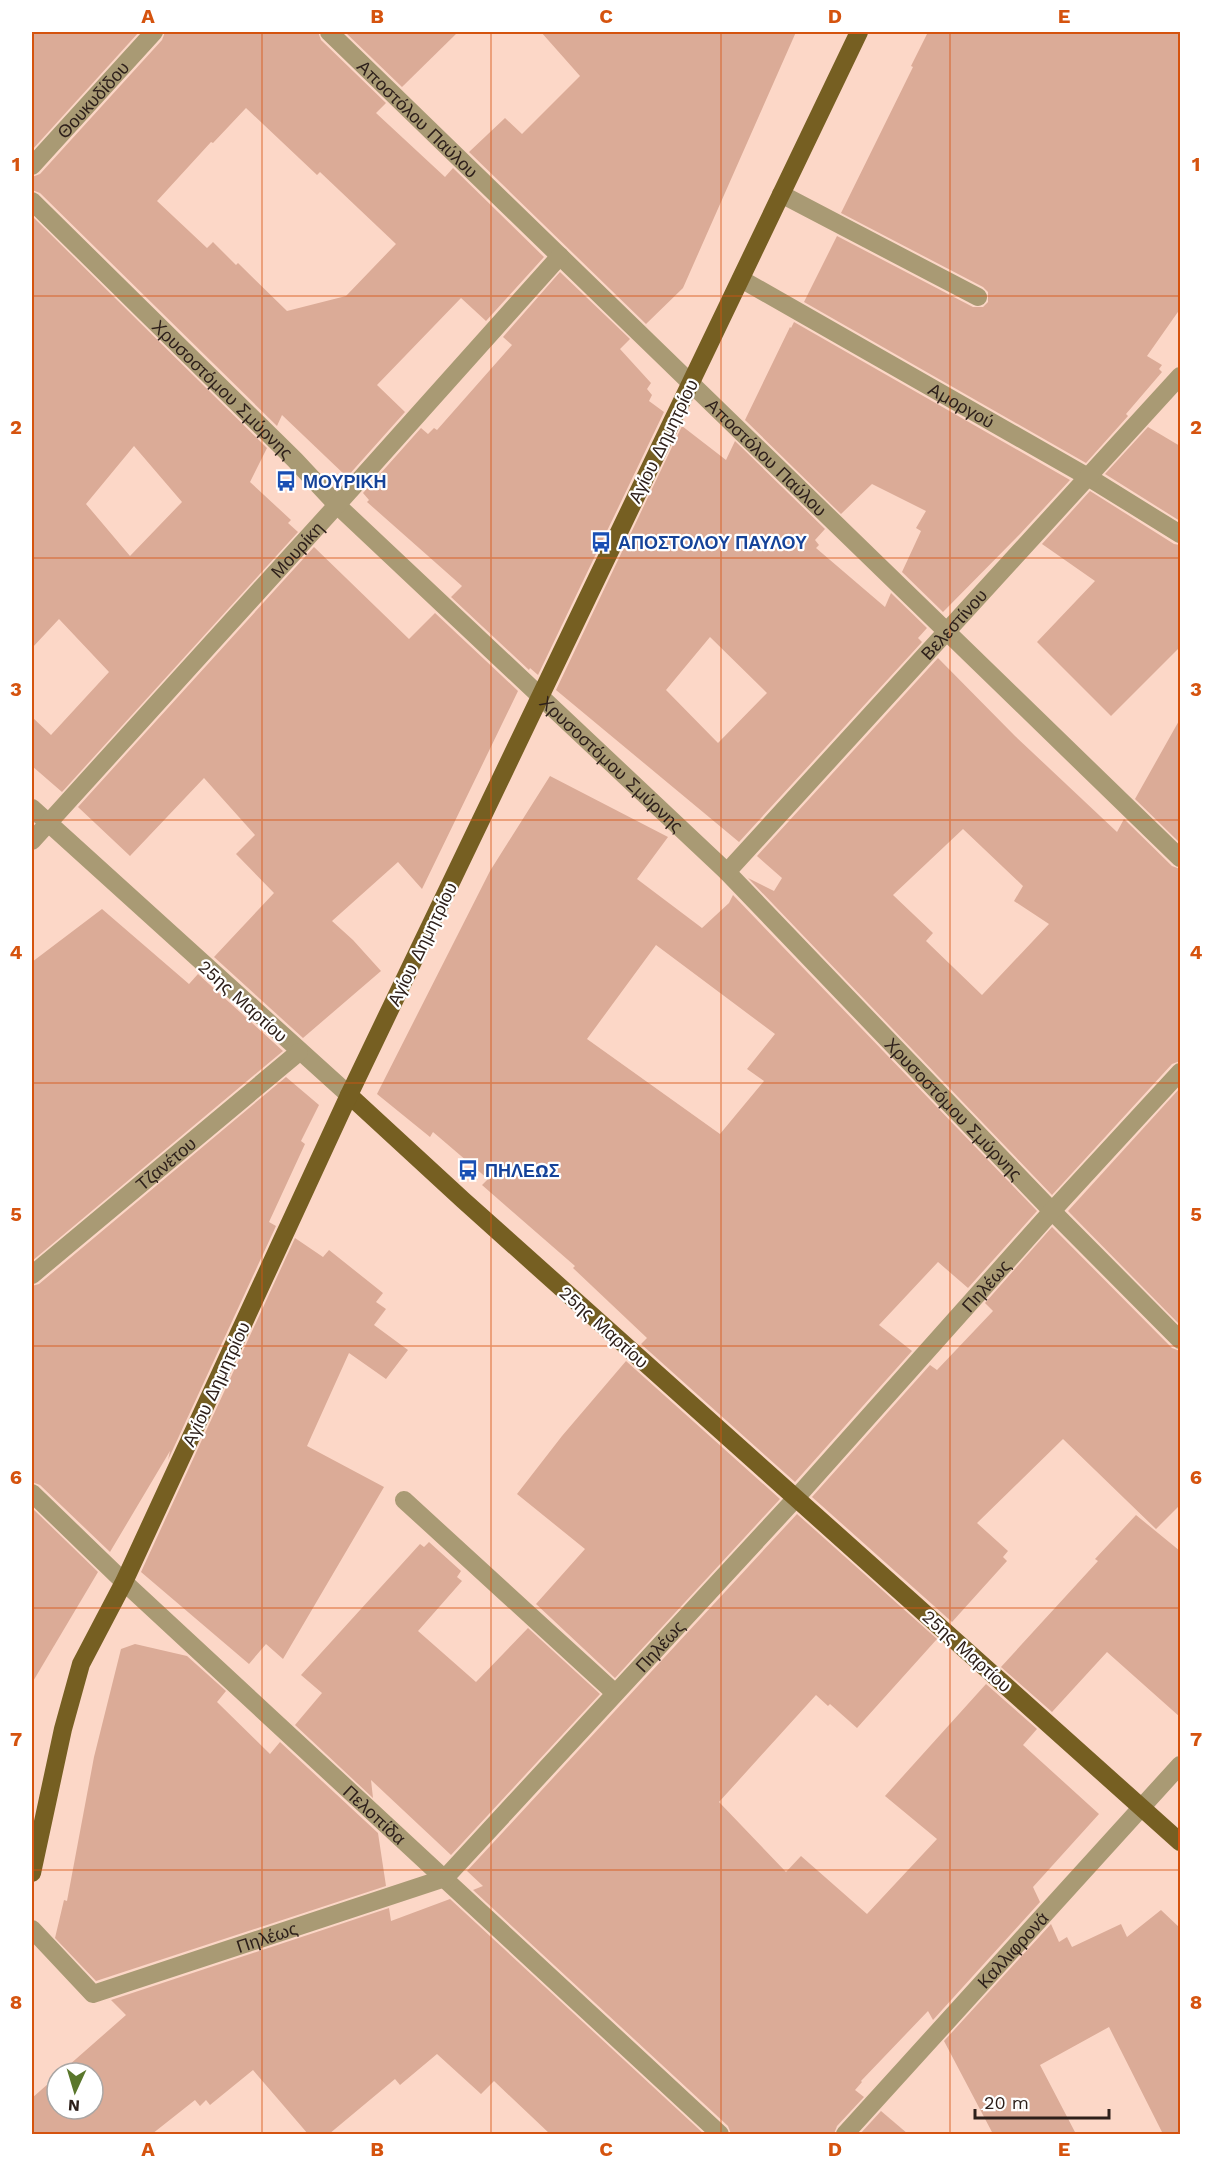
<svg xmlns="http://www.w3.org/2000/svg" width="1212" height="2166" viewBox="0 0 1212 2166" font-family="'Work Sans',sans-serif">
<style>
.building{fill:#dbab97;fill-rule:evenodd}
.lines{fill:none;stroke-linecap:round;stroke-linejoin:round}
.minor{stroke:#a99a74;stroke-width:18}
.major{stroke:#765f22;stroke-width:18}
.grid{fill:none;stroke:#d5530e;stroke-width:1.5;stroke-opacity:0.55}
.labels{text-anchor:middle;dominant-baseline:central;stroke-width:4.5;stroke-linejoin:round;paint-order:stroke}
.street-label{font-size:18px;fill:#2e201b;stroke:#fff}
.transit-label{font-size:18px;font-weight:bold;fill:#164399;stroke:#fff;text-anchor:start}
.neatline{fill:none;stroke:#d5530e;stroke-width:2}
.grid-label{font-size:20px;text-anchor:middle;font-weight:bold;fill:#d5530e}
</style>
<rect width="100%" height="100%" fill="#fcd7c7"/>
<!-- building -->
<g class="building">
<polygon points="32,32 139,32 32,150"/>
<path d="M 165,32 L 318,32 L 321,40 L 386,103 L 376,113 L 445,177 L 453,168 L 544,257 L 486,321 L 461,298 L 377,385 L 405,412 L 347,477 L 282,415 L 277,426 L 40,193 L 32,190 L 32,177 L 40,174 L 162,40 ZM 246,108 L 317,175 L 320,172 L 396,244 L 346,296 L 287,311 L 238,263 L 236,265 L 213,242 L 207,248 L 157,201 L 211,142 L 213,143 Z"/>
<polygon points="345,32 458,32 402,87"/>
<polygon points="541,32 796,32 683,288 646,324 469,152 505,118 522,134 580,76"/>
<polygon points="928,32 1180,32 1180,309 1147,356 1162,365 1159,369 1162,372 1126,414 1128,416 1086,463 804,302 837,236 973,307 983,307 988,302 988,292 983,287 841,213 913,67 911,66"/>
<path d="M 32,216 L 267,448 L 250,482 L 291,520 L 288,523 L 298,532 L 62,792 L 32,766 L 32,717 L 51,735 L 109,672 L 59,619 L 32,648 ZM 134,446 L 182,502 L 130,556 L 86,504 Z"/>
<polygon points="560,272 630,339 620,349 651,383 647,389 652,395 649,401 664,412 538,675 530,668 529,670 451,597 462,586 367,502 369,500 363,493 421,428 428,434 434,428 437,430 512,345 503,337"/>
<polygon points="794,322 1070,480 1020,534 943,612 902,572 921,531 916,528 926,511 872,484 841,514 745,420 790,327 791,328"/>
<path d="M 682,426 L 726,460 L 735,441 L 825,529 L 815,540 L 819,545 L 816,548 L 885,607 L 891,593 L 927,628 L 918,638 L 922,642 L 739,842 L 556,690 ZM 710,637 L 767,693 L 718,743 L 666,690 Z"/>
<polygon points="1148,427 1180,446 1180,521 1105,474"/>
<polygon points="1090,491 1174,544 1180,545 1180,647 1111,716 1037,642 1095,581 1042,544"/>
<polygon points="314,547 409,639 435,613 518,691 422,889 398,862 332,921 353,940 381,971 303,1038 214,957 274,893 236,854 255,835 204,778 130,856 78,807"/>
<path d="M 938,658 L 1015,736 L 1117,832 L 1124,819 L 1172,866 L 1180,869 L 1180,1061 L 1172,1064 L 1052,1195 L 748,878 L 774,891 L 782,878 L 757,856 ZM 963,829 L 1023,886 L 1014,901 L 1049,924 L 982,995 L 926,941 L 933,933 L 893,895 Z"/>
<polygon points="1180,719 1180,843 1135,799"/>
<path d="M 550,776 L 668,837 L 637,879 L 702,928 L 729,903 L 733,895 L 1037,1211 L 968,1288 L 938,1262 L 879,1325 L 912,1351 L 795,1482 L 641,1344 L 647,1338 L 573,1268 L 575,1266 L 482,1185 L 488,1179 L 433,1132 L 430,1137 L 377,1094 L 490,871 ZM 656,945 L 775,1034 L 747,1069 L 764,1081 L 720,1134 L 587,1039 Z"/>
<polygon points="102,909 189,984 198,974 283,1051 32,1261 32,962"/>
<polygon points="286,1077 319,1105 301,1141 305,1144 269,1222 276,1226 168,1460 170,1451 110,1552 40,1485 32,1482 32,1286 39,1284"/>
<polygon points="1180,1088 1180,1325 1068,1211"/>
<polygon points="1052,1227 1172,1348 1180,1351 1180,1505 1156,1529 1063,1439 977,1523 1008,1551 1003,1557 1007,1561 952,1622 812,1497 930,1365 937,1370 993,1311 985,1303"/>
<polygon points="295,1238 323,1257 329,1250 383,1293 376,1302 386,1309 374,1325 408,1350 386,1379 349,1353 307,1446 384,1487 283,1659 266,1644 249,1664 141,1572"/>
<polygon points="626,1361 780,1499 615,1678 536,1604 585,1549 517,1494 562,1436"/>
<polygon points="32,1508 98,1572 32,1683"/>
<polygon points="797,1514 937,1639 857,1728 830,1704 828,1706 816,1695 719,1802 786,1872 801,1856 867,1914 937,1839 885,1796 986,1684 1037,1729 1023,1745 1099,1814 1033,1887 1040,1902 933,2020 928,2011 861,2081 862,2082 855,2090 864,2097 837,2126 834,2134 731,2134 728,2126 473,1890 483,1886 467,1871"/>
<polygon points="1136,1515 1180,1551 1180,1717 1107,1652 1052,1712 1001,1667 1098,1561 1095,1559"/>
<polygon points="429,1542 461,1571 457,1577 462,1581 418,1631 476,1682 528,1628 600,1694 451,1855 371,1780 373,1798 295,1725 322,1693 301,1675 420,1544 424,1547"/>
<polygon points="135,1644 187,1656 226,1691 217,1702 270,1754 280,1742 378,1833 386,1886 96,1981 55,1938 64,1900 67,1901 94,1757 121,1649"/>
<polygon points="450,1899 704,2134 550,2134 494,2081 481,2094 437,2054 400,2085 395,2079 329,2134 308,2134 253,2070 210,2105 206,2100 200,2106 195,2100 152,2134 32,2134 32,2098 57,2076 57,2109 93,2109 93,2073 60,2073 126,2015 111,2000 389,1908 391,1921"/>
<polygon points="1161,1910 1180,1928 1180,2134 1163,2134 1109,2027 1040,2065 1076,2134 993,2134 944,2041 1051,1924 1059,1942 1067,1937 1072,1947 1121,1924 1127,1937"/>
<polygon points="881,2111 908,2134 860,2134"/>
</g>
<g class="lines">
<!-- minor -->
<g class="minor">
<path id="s1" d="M 329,32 L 1180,858"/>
<path id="s2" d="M 32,166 L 154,32"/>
<polyline points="781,194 978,297"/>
<path id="s3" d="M 32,201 L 295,460 L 337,505 L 727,872 L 1052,1211 L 1180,1340"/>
<path id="s4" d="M 741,279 L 1088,477 L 1180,534"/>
<polyline points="32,808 349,1095"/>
<path id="s5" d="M 32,841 L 337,505 L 560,256"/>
<path id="s6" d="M 727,872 L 1180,376"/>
<path id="s7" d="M 32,1275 L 299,1052"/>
<path id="s8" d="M 32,1493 L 124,1582 L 720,2134"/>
<polyline points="404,1500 615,1693"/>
<path id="s9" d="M 32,1929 L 93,1994 L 445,1878 L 796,1498 L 1052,1211 L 1180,1072"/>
<path id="s10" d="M 845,2134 L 1180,1765"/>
</g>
<!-- major -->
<g class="major">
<polyline points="349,1095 463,1200 1180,1842"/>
<polyline points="32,1873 63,1729 81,1664 124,1582 349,1095 859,32"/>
</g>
</g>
<!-- grid -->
<path class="grid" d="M 262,32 L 262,2134M 491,32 L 491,2134M 721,32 L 721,2134M 950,32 L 950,2134M 32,296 L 1180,296M 32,558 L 1180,558M 32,820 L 1180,820M 32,1083 L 1180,1083M 32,1346 L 1180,1346M 32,1608 L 1180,1608M 32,1870 L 1180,1870"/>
<!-- icons -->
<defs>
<g id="bus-bare" transform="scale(1.62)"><path d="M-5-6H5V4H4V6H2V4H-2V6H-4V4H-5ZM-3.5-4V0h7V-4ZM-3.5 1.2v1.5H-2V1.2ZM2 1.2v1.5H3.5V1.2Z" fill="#1a4fb4" stroke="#fff" stroke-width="2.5" paint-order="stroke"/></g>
</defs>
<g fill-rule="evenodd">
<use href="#bus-bare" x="286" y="481"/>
<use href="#bus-bare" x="601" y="542"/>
<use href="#bus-bare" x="468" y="1170"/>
</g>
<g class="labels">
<!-- street labels -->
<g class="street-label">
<text stroke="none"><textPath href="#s2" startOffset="90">Θουκυδίδου</textPath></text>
<text stroke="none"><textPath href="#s1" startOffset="124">Αποστόλου Παύλου</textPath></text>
<text stroke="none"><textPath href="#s3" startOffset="268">Χρυσοστόμου Σμύρνης</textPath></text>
<text stroke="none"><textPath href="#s4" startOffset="254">Αμοργού</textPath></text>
<text transform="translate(663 441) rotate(-64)">Αγίου Δημητρίου</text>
<text stroke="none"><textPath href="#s1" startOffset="610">Αποστόλου Παύλου</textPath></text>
<text stroke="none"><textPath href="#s5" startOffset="394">Μουρίκη</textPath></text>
<text stroke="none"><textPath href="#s6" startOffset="336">Βελεστίνου</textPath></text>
<text stroke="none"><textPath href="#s3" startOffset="808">Χρυσοστόμου Σμύρνης</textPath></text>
<text transform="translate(422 944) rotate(-64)">Αγίου Δημητρίου</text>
<text transform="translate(243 1001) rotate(42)">25ης Μαρτίου</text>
<text stroke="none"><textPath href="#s3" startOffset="1294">Χρυσοστόμου Σμύρνης</textPath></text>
<text stroke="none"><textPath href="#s7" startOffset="174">Τζανέτου</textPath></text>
<text stroke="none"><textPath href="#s9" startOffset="1262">Πηλέως</textPath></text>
<text transform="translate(604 1327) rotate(42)">25ης Μαρτίου</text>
<text transform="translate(216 1384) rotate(-65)">Αγίου Δημητρίου</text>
<text stroke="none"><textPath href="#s9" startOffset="776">Πηλέως</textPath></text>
<text transform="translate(967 1651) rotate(42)">25ης Μαρτίου</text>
<text stroke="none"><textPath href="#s8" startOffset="470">Πελοπίδα</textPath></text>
<text stroke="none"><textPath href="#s9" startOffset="272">Πηλέως</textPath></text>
<text stroke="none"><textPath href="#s10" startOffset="249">Καλλιφρονά</textPath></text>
</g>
<!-- transit labels -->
<g class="transit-label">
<text x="303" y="481">ΜΟΥΡΙΚΗ</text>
<text x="618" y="542">ΑΠΟΣΤΟΛΟΥ ΠΑΥΛΟΥ</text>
<text x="485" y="1170">ΠΗΛΕΩΣ</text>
</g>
</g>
<!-- border -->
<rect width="1212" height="2166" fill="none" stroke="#ffffff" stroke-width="66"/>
<!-- north arrow -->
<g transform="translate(75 2091) rotate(184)"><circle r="28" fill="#ffffff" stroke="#aba6a4" stroke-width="1.5"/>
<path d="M0-4.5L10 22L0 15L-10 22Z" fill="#5a772c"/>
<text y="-9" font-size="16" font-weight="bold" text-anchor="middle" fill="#2e201b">N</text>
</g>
<!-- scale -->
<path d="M975 2109v9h134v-9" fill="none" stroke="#2e201b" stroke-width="3"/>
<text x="984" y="2109" font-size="18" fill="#2e201b" stroke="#ffffff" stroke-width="4.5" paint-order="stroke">20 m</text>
<rect x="33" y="33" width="1146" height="2100" class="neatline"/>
<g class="grid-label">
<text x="148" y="23">A</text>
<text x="377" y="23">B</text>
<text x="606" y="23">C</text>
<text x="835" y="23">D</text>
<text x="1064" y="23">E</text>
<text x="16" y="171">1</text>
<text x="1196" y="171">1</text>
<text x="16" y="434">2</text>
<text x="1196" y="434">2</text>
<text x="16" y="696">3</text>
<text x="1196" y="696">3</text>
<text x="16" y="959">4</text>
<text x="1196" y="959">4</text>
<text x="16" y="1221">5</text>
<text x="1196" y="1221">5</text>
<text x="16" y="1484">6</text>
<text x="1196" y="1484">6</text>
<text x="16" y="1746">7</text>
<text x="1196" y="1746">7</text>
<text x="16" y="2009">8</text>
<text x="1196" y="2009">8</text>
<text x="148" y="2156">A</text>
<text x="377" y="2156">B</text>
<text x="606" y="2156">C</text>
<text x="835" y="2156">D</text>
<text x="1064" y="2156">E</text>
</g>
</svg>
